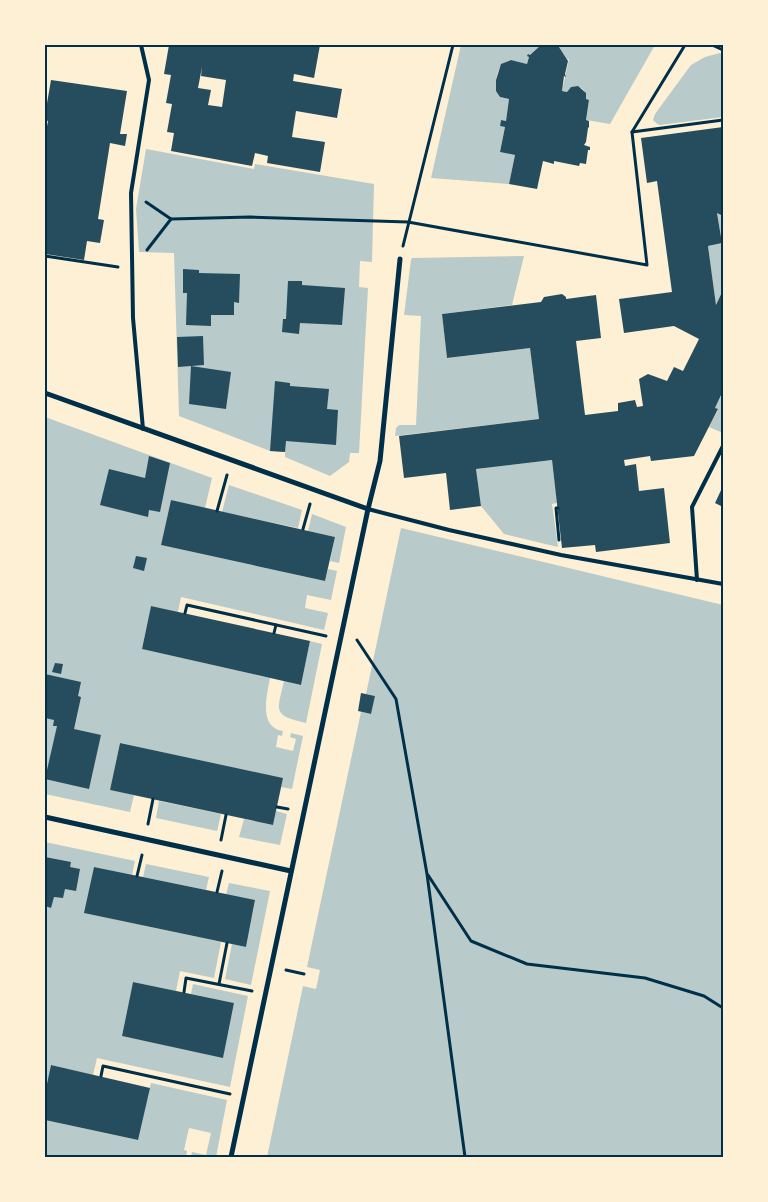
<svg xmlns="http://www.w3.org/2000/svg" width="768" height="1202" viewBox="0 0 768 1202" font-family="'PT Sans Narrow',sans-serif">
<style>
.green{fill:#b9caca}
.building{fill:#264d5e;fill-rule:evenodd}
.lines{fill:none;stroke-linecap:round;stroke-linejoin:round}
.path{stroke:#003049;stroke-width:3}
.service{stroke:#003049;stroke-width:4}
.minor{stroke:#003049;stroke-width:5}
.neatline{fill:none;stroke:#003049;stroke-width:2}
</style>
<rect width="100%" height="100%" fill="#fdf0d5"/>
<!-- green -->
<g class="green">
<path d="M 461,45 L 541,45 L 530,55 L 528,54 L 528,56 L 529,57 L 527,64 L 511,60 L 502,64 C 495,74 494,87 500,97 L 509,99 L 506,121 L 501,120 L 500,126 L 505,127 L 500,152 L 515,155 L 509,184 L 431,178 Z"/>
<path d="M 544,45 L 655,45 L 610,124 L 586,120 L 589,100 L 586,99 C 587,89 580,86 571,87 L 567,92 L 562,91 L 569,59 L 567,59 L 559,47 Z"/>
<polygon points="720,53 723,55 723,117 660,125 657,124 653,120 655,114 691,65 705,57"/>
<polygon points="146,149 254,169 255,164 374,184 372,262 360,261 359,287 368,288 359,453 350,453 349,462 330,476 285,457 285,452 270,451 179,416 174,253 139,252 136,209"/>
<polygon points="717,213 723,216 723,290 716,305 708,246 722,243"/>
<polygon points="524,256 512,305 442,314 447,358 530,348 539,419 395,436 396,428 399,425 416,425 421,316 404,315 411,260 412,258"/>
<polygon points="723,387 723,433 709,427 718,410 715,408 723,392 721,390"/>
<path d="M 45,417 L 212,478 L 205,508 L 171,500 L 161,545 L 325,581 L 328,569 L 337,571 L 331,600 L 307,595 L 305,608 L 328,613 L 324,630 L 181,597 L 178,612 L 151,606 L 142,649 L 270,678 C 267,695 258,727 283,731 L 282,736 L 278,735 L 276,747 L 293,751 L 296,739 L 290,737 L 291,733 L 303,736 L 292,789 L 281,787 L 282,778 L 120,743 L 110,790 L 134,795 L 130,812 L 45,794 Z"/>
<polygon points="552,460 557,503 552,504 558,547 504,534 481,506 476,469"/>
<polygon points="229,485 302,510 298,528 222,512"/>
<polygon points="312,514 346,527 339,563 330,561 335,537 308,531"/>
<polygon points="401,528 723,605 723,1157 267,1157 303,986 316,989 320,970 307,967 361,712 371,714 375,696 366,694"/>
<path d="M 310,641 L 322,644 L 306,723 C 272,715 277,712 284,681 L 301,685 Z"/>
<polygon points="159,801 221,814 217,831 156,818"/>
<polygon points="276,811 287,814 280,845 239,837 244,819 273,825"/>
<polygon points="45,842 135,861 132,875 94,867 85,913 221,942 214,978 180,971 176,991 133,982 122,1036 223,1057 234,1003 191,994 193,984 248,996 230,1087 97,1058 93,1075 51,1065 45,1093"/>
<polygon points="146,864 209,877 206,890 143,877"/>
<polygon points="229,883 270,891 251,985 225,979 232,944 246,947 255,901 226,895"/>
<polygon points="151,1083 227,1100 216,1157 191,1157 192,1152 206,1155 211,1133 189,1128 184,1150 187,1151 186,1157 45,1157 45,1120 137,1140"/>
</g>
<!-- building -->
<g class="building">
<path d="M 169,45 L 320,45 L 314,78 L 294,74 L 293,81 L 342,89 L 337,118 L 296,111 L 292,137 L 325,142 L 320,172 L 267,163 L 268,156 L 255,153 L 252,166 L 171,151 L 174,133 L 167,132 L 172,104 L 166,103 L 171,75 L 164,74 ZM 202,67 L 201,76 L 226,80 L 222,107 L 208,105 L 211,90 L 198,88 Z"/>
<polygon points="541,45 559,47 568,61 565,74 566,77 564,76 562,91 567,92 571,87 578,86 586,93 586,99 589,100 586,120 589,121 589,127 588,128 586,142 584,145 590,147 590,150 588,150 586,164 580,163 579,166 554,161 554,164 543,161 537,189 509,184 515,155 500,152 505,127 500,126 501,120 506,121 509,99 500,97 496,91 496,80 501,64 511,60 527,64 529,57 527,56 528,54 530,55"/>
<polygon points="51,80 127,91 120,134 127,134 125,146 110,143 98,219 104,220 100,243 87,241 84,260 45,254 45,137 48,121 45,120 45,115"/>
<polygon points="723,127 723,216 717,213 722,243 708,246 716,305 723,290 723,387 721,390 723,391 715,408 718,409 694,456 651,461 650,456 624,460 625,466 636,464 639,491 664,488 670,543 596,552 595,545 562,548 552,460 476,469 481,506 450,510 446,473 404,478 399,436 539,419 530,348 447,358 442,314 541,302 544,297 562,294 566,297 566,299 596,295 601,338 576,341 585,415 618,411 618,403 635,400 637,407 643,406 639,379 648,374 667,381 674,367 683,371 699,339 674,326 624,333 619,299 672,292 657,181 647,183 641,138"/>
<polygon points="183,269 199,270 199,273 240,274 239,303 234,302 234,315 211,315 211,326 186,325 187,293 183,293"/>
<polygon points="288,281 302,281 302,285 345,288 342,325 300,323 299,334 282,332 283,319 286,319"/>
<polygon points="203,336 204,365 178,367 177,337"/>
<polygon points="191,366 231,372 226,409 189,404"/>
<polygon points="275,381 290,383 290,386 329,389 327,409 338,410 336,445 286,441 285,452 270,451"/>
<polygon points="149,456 170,463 160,512 149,510 148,517 100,505 109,469 145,478"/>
<polygon points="723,486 723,507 715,503"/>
<polygon points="171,500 335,537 325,581 161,545"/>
<polygon points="136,556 147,558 144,571 133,568"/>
<polygon points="151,606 310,641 301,685 142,649"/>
<polygon points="55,663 63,664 61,674 52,672"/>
<polygon points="45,674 81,682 78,696 81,697 74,729 101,735 89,789 45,779 57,726 53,726 54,720 45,718"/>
<polygon points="361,693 375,696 371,714 358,711"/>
<polygon points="120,743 283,778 273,825 110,790"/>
<polygon points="45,857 71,862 70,867 80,869 76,891 65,889 63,898 54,897 51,908 45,906"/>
<polygon points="94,867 255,900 246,947 84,913"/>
<polygon points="133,982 234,1003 223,1058 122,1036"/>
<polygon points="51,1065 150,1088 138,1140 45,1120 45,1093"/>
</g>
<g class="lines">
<!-- path -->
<g class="path">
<polyline points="712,45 723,50"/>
<polyline points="632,132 723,120"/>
<polyline points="146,202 171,219 250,217 408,222 647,265 632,132 685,45"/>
<polyline points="403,246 453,45"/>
<polyline points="147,250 171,219"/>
<polyline points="45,256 118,267"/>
<polyline points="558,508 556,508 559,540"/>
<polyline points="217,511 227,475"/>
<polyline points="303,529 310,504"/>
<polyline points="185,613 187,605 326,636"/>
<polyline points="274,633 276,625"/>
<polyline points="357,640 396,699 427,874 465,1157"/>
<polyline points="277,807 288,809"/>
<polyline points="148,824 153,799"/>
<polyline points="221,840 226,815"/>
<polyline points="428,875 471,941 527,964 645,978 704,996 723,1008"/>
<polyline points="137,876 142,855"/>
<polyline points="217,892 222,871"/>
<polyline points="286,970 304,974"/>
<polyline points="219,984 227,943"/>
<polyline points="184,992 186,978 252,991"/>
<polyline points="101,1076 103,1066 230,1094"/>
</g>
<!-- service -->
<g class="service">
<polyline points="141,45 149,80 131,193 133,318 143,429"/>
<polyline points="368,509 449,530 561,555 723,584"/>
<polyline points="697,580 692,507 723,446"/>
</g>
<!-- minor -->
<g class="minor">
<polyline points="45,393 368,509"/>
<polyline points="45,817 291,871"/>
<polyline points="231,1157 368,509 380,461 400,259"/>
</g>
</g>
<!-- border -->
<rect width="768" height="1202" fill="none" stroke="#fdf0d5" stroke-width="92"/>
<rect x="46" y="46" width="676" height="1110" class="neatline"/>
</svg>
